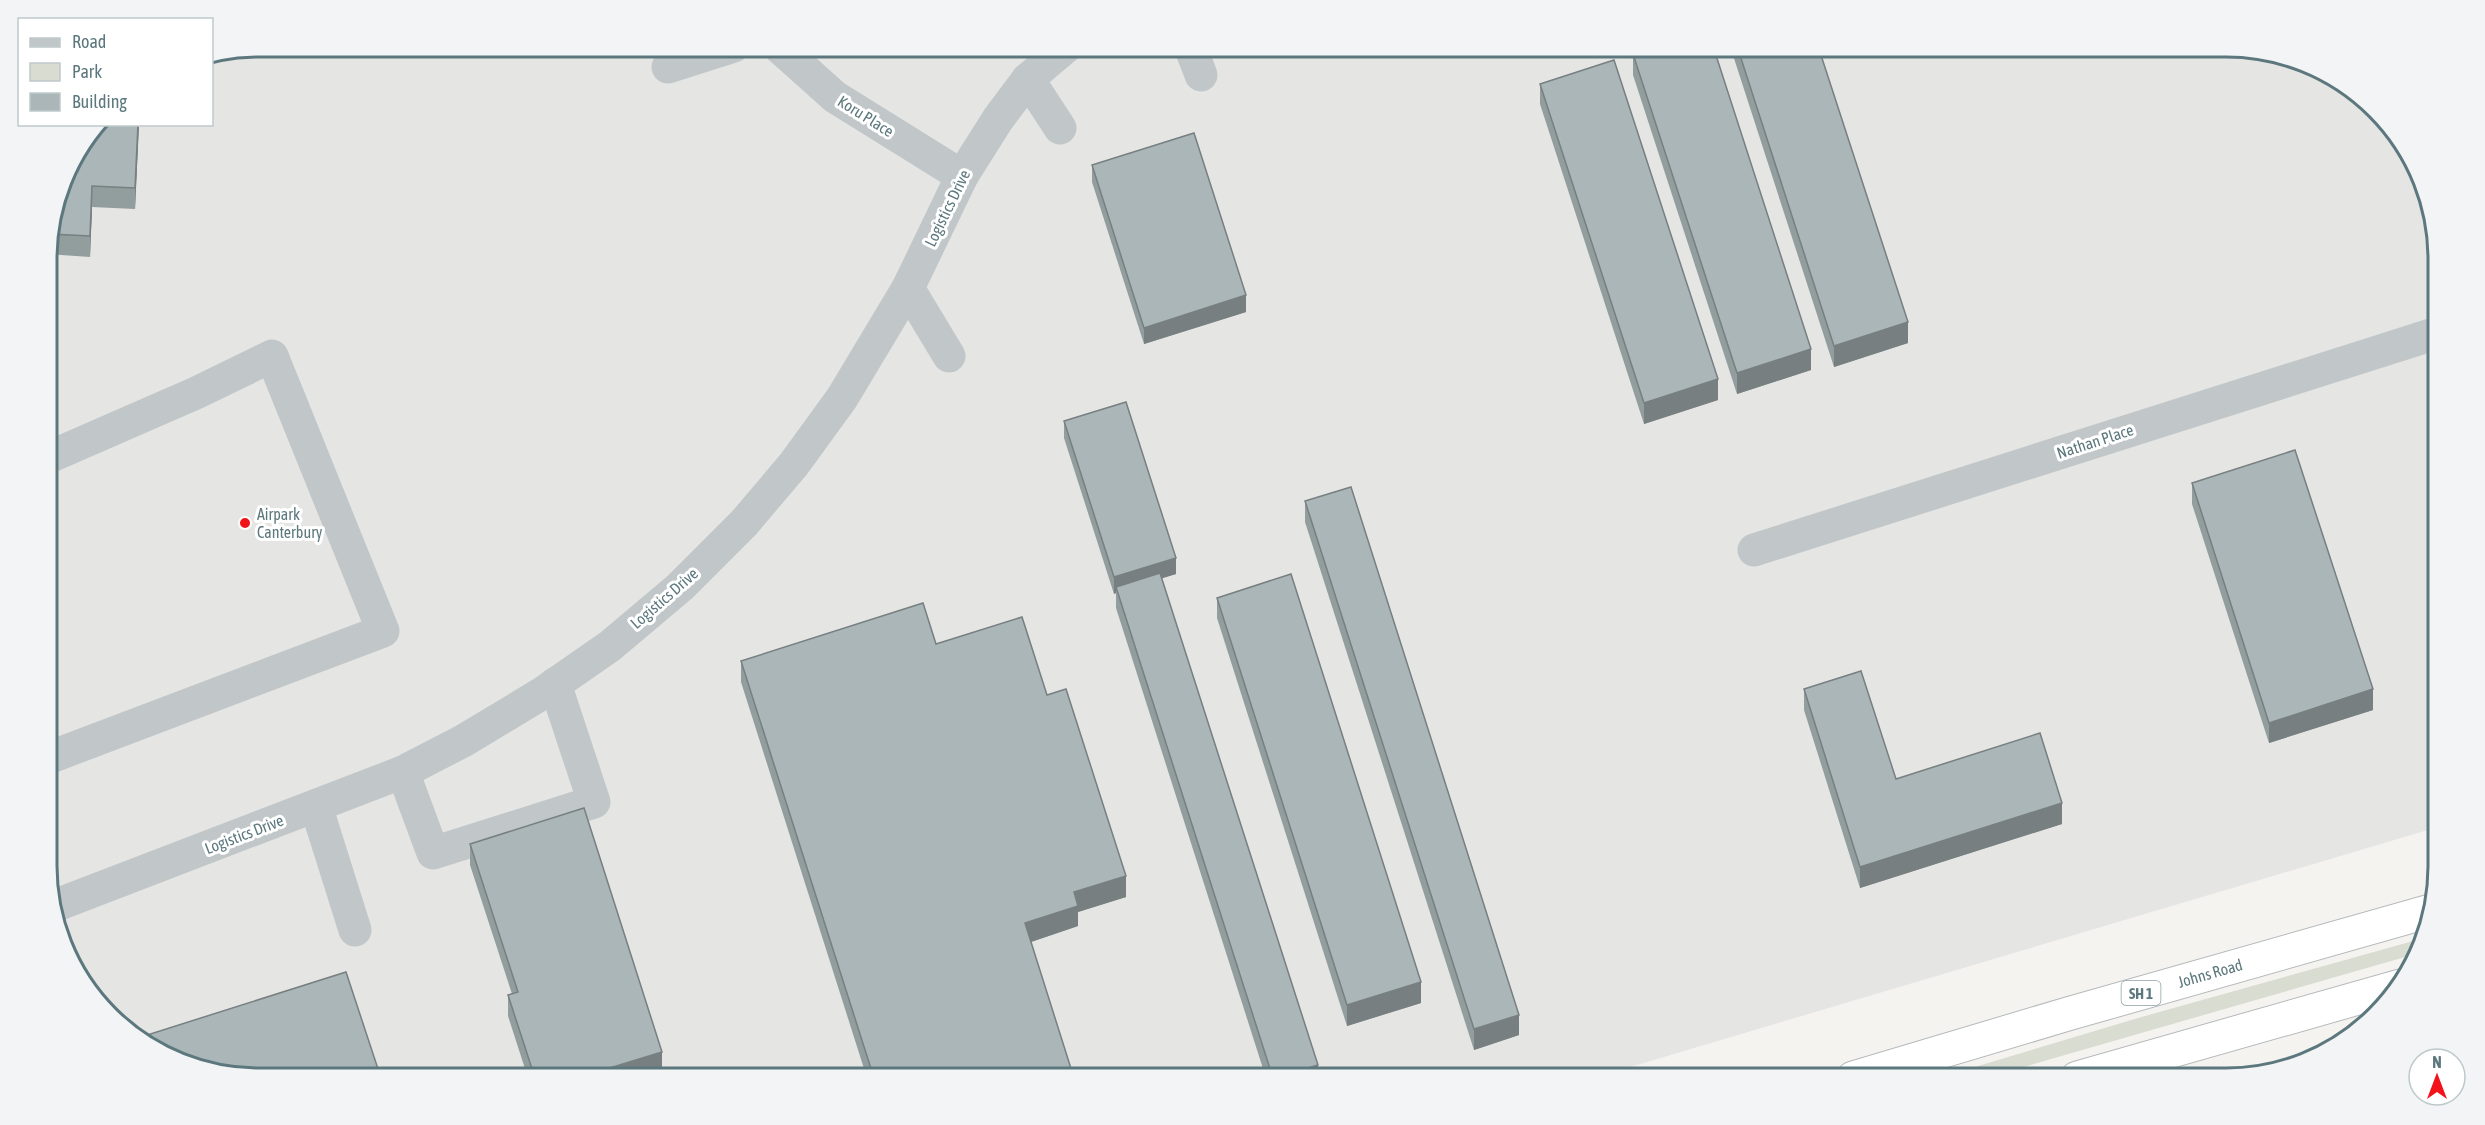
<svg xmlns="http://www.w3.org/2000/svg" width="2485" height="1125" viewBox="0 0 2485 1125" font-family="'Asap Condensed',sans-serif">
<style>
.built{fill:#e5e5e3}
.green{fill:#d9dcd0}
.lines{fill:none;stroke-linecap:round;stroke-linejoin:round}
.highway-casing{stroke:#b5babc;stroke-width:35}
.minor{stroke:#c1c7c9;stroke-width:33}
.highway{stroke:#fff;stroke-width:33}
.wall{fill:#929d9e}
.shaded-wall{fill:#777f81}
.building{fill:#aab6b8;stroke:#777f81;stroke-width:1.5}
.poi-dot{fill:#f2121a;stroke:#fff;stroke-width:2}
.labels{text-anchor:middle;dominant-baseline:central;stroke-width:6;stroke-linejoin:round;paint-order:stroke}
.shield{fill:#fff;stroke:#8da0a5;stroke-width:1.5}
.shield-label{font-size:15px;font-weight:bold;fill:#5c787e}
.street-label{font-size:16px;fill:#5c787e;stroke:#fff}
.poi-label{font-size:16px;fill:#5c787e;stroke:#fff;text-anchor:start}
.rim{fill:none;stroke:#5c787e;stroke-width:3}
</style>
<rect width="100%" height="100%" fill="#f5f3f0"/>
<!-- built -->
<polygon class="built" points="259,46 2226,47 2308,63 2395,130 2437,232 2438,827 1593,1078 259,1078 177,1062 90,995 48,894 47,245 100,125 212,124 212,56"/>
<!-- green -->
<polygon class="green" points="2424,938 2419,953 1985,1078 1938,1078 2138,1018"/>
<g class="lines">
<!-- highway casing -->
<g class="highway-casing">
<g id="highway">
<polyline points="1853,1078 2071,1013 2430,911"/>
<polyline points="2077,1078 2400,986"/>
</g>
</g>
<!-- minor -->
<g class="minor">
<polyline points="778,46 835,97 962,176"/>
<polyline points="1190,46 1201,75"/>
<polyline points="668,67 734,46"/>
<polyline points="1028,79 1060,128"/>
<polyline points="908,288 949,356"/>
<polyline points="47,458 196,393 272,356 383,631 48,758"/>
<polyline points="1754,550 2437,333"/>
<polyline points="403,772 433,853 594,802 555,684"/>
<polyline points="316,806 355,930"/>
<polyline points="54,906 403,772 463,741 541,694 610,646 680,587 744,523 794,464 842,398 908,288 962,176 998,119 1028,79 1067,46"/>
</g>
<!-- highway -->
<use href="#highway" class="highway"/>
</g>
<!-- wall -->
<g class="wall">
<polygon points="1730,46 1818,46 1908,343 1834,367"/>
<polygon points="1633,54 1811,370 1737,394 1633,75"/>
<polygon points="1540,84 1718,400 1644,424 1540,104"/>
<polygon points="139,124 135,209 92,207 90,257 47,254 47,245 69,165"/>
<polygon points="1092,165 1246,312 1144,344 1092,182"/>
<polygon points="2437,403 2437,451 2429,426 2429,405"/>
<polygon points="1064,421 1176,574 1162,578 1318,1078 1266,1078 1116,608 1116,593 1114,594 1064,438"/>
<polygon points="2192,483 2373,710 2269,743 2192,504"/>
<polygon points="1305,501 1519,1035 1474,1050 1305,522"/>
<polygon points="1217,598 1421,1003 1347,1026 1217,618"/>
<polygon points="936,644 1047,695 1126,897 1078,912 1078,926 1031,942 1074,1078 867,1078 741,682 741,661"/>
<polygon points="1804,689 1896,779 2062,824 1860,888 1804,710"/>
<polygon points="470,844 662,1072 643,1078 528,1078 508,1016 508,995 512,994 470,865"/>
</g>
<!-- shaded-wall -->
<g class="shaded-wall">
<polygon points="138,124 139,124 135,209 135,188"/>
<polygon points="92,186 92,207 90,257 90,236"/>
<polygon points="1246,295 1246,312 1144,344 1144,328"/>
<polygon points="1908,322 1908,343 1834,367 1834,346"/>
<polygon points="1811,349 1811,370 1737,394 1737,373"/>
<polygon points="1718,379 1718,400 1644,424 1644,403"/>
<polygon points="1176,558 1176,574 1118,592 1116,587 1116,593 1114,594 1114,577"/>
<polygon points="2373,689 2373,710 2269,743 2269,723"/>
<polygon points="2062,803 2062,824 1860,888 1860,867"/>
<polygon points="1126,876 1126,897 1078,912 1078,926 1025,944 1025,923 1074,892"/>
<polygon points="1421,982 1421,1003 1347,1026 1347,1005"/>
<polygon points="1519,1015 1519,1035 1474,1050 1474,1029"/>
<polygon points="662,1052 662,1072 643,1078 577,1078"/>
<polygon points="1318,1065 1318,1078 1275,1078"/>
</g>
<!-- building -->
<g class="building">
<polygon points="1657,46 1713,46 1811,349 1737,373 1633,54"/>
<polygon points="1737,46 1818,46 1908,322 1834,346"/>
<polygon points="1614,60 1718,379 1644,403 1540,84"/>
<polygon points="100,124 138,124 135,188 92,186 90,236 50,234 69,165"/>
<polygon points="1194,133 1246,295 1144,328 1092,165"/>
<polygon points="1126,402 1176,558 1114,577 1064,421"/>
<polygon points="2437,403 2437,430 2429,405"/>
<polygon points="2295,450 2373,689 2269,723 2192,483"/>
<polygon points="1351,487 1519,1015 1474,1029 1305,501"/>
<polygon points="1160,573 1318,1065 1275,1078 1273,1078 1116,587"/>
<polygon points="1291,574 1421,982 1347,1005 1217,598"/>
<polygon points="923,603 936,644 1022,617 1047,695 1066,689 1126,876 1074,892 1078,906 1025,923 1074,1078 874,1078 741,661"/>
<polygon points="1861,671 1896,779 2040,733 2062,803 1860,867 1804,689"/>
<polygon points="584,808 662,1052 577,1078 535,1078 508,995 518,992 470,844"/>
<polygon points="346,972 381,1078 259,1078 177,1062 144,1036"/>
</g>
<!-- markers -->
<circle class="poi-dot" cx="245" cy="523" r="6"/>
<g class="labels">
<!-- shield labels -->
<rect class="shield" x="2121.5" y="981" width="39" height="24" rx="4.5"/>
<g class="shield-label">
<text x="2141" y="993">SH 1</text>
</g>
<!-- street labels -->
<g class="street-label">
<text transform="translate(866 116) rotate(32)">Koru Place</text>
<text transform="translate(947 208) rotate(-64)">Logistics Drive</text>
<text transform="translate(2095 441) rotate(-18)">Nathan Place</text>
<text transform="translate(664 598) rotate(-41)">Logistics Drive</text>
<text transform="translate(244 834) rotate(-21)">Logistics Drive</text>
<text transform="translate(2210 973) rotate(-16)">Johns Road</text>
</g>
<!-- poi labels -->
<g class="poi-label">
<text x="257" y="514">Airpark<tspan x="257" dy="18">Canterbury</tspan></text>
</g>
</g>
<!-- crop -->
<path d="M0 0H2485V1125H0ZM259 57H2226A202 202 0 0 1 2428 259V866A202 202 0 0 1 2226 1068H259A202 202 0 0 1 57 866V259A202 202 0 0 1 259 57Z" fill="#f2f4f5" fill-rule="evenodd"/>
<path class="rim" d="M259 57H2226A202 202 0 0 1 2428 259V866A202 202 0 0 1 2226 1068H259A202 202 0 0 1 57 866V259A202 202 0 0 1 259 57Z"/>
<!-- legend -->
<rect x="18" y="18" width="195" height="108" fill="#ffffff" stroke="#bec9cb" stroke-width="1.5"/>
<rect x="30" y="38" width="30" height="9" fill="#c1c7c9" stroke="#bec9cb" stroke-width="1.5"/>
<text x="72" y="48" font-size="18" fill="#5c787e">Road</text>
<rect x="30" y="63" width="30" height="18" fill="#d9dcd0" stroke="#bec9cb" stroke-width="1.5"/>
<text x="72" y="78" font-size="18" fill="#5c787e">Park</text>
<rect x="30" y="93" width="30" height="18" fill="#aab6b8" stroke="#bec9cb" stroke-width="1.5"/>
<text x="72" y="108" font-size="18" fill="#5c787e">Building</text>
<!-- north arrow -->
<g transform="translate(2437 1077)"><circle r="28" fill="#ffffff" stroke="#bec9cb" stroke-width="1.5"/>
<path d="M0-4.5L10 22L0 15L-10 22Z" fill="#f2121a"/>
<text y="-9" font-size="16" font-weight="bold" text-anchor="middle" fill="#5c787e">N</text>
</g>
</svg>
